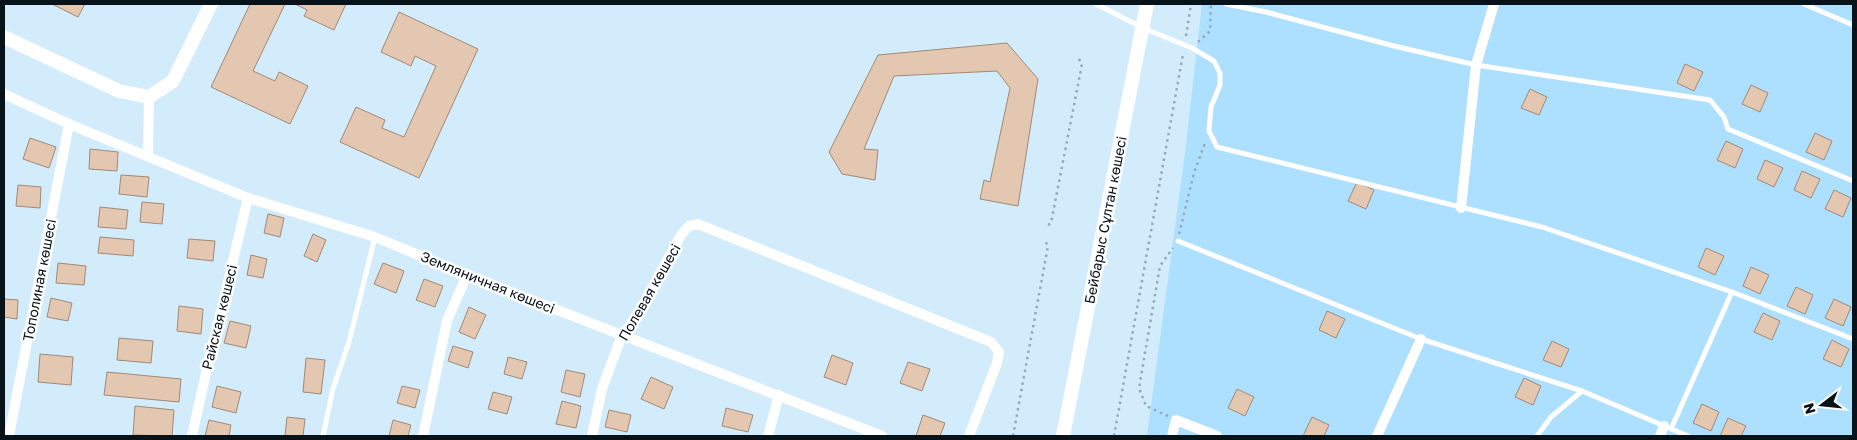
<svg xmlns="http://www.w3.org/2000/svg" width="1857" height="440" viewBox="0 0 1857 440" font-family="'Golos Text',sans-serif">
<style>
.green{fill:#addfff}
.building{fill:#e3c7b0;stroke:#a38974}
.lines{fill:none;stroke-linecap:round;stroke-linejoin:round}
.path{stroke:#95aab8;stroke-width:2.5;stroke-dasharray:2.5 4;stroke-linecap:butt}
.service{stroke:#fff;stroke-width:5}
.minor{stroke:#fff;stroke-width:10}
.tertiary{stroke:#fff;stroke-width:14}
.labels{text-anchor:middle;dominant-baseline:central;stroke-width:5;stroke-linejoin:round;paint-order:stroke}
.street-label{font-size:14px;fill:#071219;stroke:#fff}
</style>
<rect width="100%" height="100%" fill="#d2ecfc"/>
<!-- green -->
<polygon class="green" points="1202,4 1853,4 1853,436 1147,436 1185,153"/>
<!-- building -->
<g class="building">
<polygon points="52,4 85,4 78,17"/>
<polygon points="250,4 285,4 253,71 275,81 279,72 308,86 290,124 211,87"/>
<polygon points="295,4 346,4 334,30 304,16 307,10"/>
<polygon points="399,12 478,49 419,178 340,142 356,107 385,120 382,128 404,137 436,66 415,56 411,66 381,52"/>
<polygon points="1007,43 1038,79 1018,206 980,199 984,180 990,182 1010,88 997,71 894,76 864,149 878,150 875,180 842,174 829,152 878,55"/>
<polygon points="1685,64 1703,72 1694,91 1677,83"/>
<polygon points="1751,85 1768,93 1760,112 1742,104"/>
<polygon points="1530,89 1547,97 1539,115 1521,108"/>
<polygon points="1815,133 1832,141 1824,160 1806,152"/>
<polygon points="30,138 56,147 49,168 23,159"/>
<polygon points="1726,141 1743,149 1735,168 1717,160"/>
<polygon points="90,149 118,152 117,171 89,169"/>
<polygon points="1765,160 1783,168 1774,187 1757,179"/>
<polygon points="1802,171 1820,179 1811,198 1794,190"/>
<polygon points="121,175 149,177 147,197 119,194"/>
<polygon points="1357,182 1374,190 1366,209 1348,201"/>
<polygon points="18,185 41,187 40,208 16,206"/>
<polygon points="1834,190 1851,198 1843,217 1825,209"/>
<polygon points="142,202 164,204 162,224 140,222"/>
<polygon points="100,207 128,210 126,229 98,227"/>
<polygon points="268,214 284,218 280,237 264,233"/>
<polygon points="313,234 326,240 317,262 304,256"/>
<polygon points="100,237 134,240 133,256 98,253"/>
<polygon points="189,239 215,241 213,261 187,258"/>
<polygon points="1706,248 1724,256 1715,275 1698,267"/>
<polygon points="251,255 267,259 263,278 247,275"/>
<polygon points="58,263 86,266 84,285 56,283"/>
<polygon points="383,263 404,271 396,293 374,284"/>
<polygon points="1751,267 1769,275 1760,294 1743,286"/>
<polygon points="424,279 443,286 435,307 416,300"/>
<polygon points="1796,287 1813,295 1805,314 1787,306"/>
<polygon points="51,298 72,303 68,321 47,317"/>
<polygon points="4,299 18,300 17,319 4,317"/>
<polygon points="1834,299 1851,307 1843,326 1825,318"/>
<polygon points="179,306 203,309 201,334 177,331"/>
<polygon points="469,307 486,315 475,339 459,332"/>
<polygon points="1327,311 1345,319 1336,338 1319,330"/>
<polygon points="1763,313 1780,321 1772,340 1754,332"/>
<polygon points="230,321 251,326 246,348 224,343"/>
<polygon points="119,338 153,341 151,363 117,360"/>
<polygon points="1832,340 1849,349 1841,367 1823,359"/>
<polygon points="1552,341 1569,349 1561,367 1543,360"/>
<polygon points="453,346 473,352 468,368 448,361"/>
<polygon points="40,354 73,357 71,385 38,382"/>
<polygon points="832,355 853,363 846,385 824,377"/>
<polygon points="508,357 527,362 522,379 504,374"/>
<polygon points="306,358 325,360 321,394 303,392"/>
<polygon points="908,362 930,369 922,391 900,383"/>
<polygon points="566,370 585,374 580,397 561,392"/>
<polygon points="107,372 181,379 179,402 104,395"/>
<polygon points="651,377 673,387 664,409 641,399"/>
<polygon points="1524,378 1541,386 1533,405 1515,397"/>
<polygon points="217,386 241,392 236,413 212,407"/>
<polygon points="402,386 420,390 415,408 397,403"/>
<polygon points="1237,389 1254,397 1245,416 1228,408"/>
<polygon points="493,392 512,397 507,414 488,409"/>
<polygon points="562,401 581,406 576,428 556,424"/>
<polygon points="1702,404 1719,412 1711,431 1693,423"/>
<polygon points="135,406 174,410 172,436 133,435"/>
<polygon points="726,408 753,415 748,432 722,426"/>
<polygon points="609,410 631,415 627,432 605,427"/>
<polygon points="923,415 945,423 940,436 916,436"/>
<polygon points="287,417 305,419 303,436 285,436"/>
<polygon points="1312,417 1329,425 1324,436 1303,436"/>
<polygon points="1728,418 1746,426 1741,436 1720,436"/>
<polygon points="209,420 231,425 229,436 205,436"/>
<polygon points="393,420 411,425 408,436 389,436"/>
</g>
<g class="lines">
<!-- path -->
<g class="path">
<polyline points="1186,36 1191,4"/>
<polyline points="1198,42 1210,31 1211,4"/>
<polyline points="1048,225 1051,223 1082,64 1077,56"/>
<polyline points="1179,234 1194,173 1205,143"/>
<polyline points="1168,416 1146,406 1139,388 1160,266 1173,248"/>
<polyline points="1013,436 1048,246 1045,241"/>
<polyline points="1114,436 1183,54"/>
</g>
<!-- service -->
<g class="service">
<polyline points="1096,4 1143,28 1192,48 1214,61 1220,73 1220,85 1211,107 1209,131 1217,147 1542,227 1732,292 1853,339"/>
<polyline points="1226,4 1266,12 1394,46 1476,65 1710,100 1724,117 1728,129 1853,181"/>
<polyline points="1804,4 1853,25"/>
<polyline points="1178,241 1421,339 1582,391 1688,436"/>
<polyline points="1671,429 1732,292"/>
<polyline points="323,436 333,389 349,342 375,237"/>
<polyline points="1537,436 1551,417 1582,391"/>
</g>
<!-- minor -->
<g class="minor">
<polyline points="4,94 69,124 248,198 375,237 467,275 882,436"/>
<polyline points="148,155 149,97"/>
<polyline points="1461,208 1476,65 1494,4"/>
<polyline points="9,436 69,124"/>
<polyline points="192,436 206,373 248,198"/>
<polyline points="423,436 447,321 467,275"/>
<polyline points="592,436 602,389 622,335 633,323 681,235 689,226 698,224 991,342 999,352 997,363 969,436"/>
<polyline points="768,436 779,395"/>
<polyline points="1172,436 1176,420 1217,436"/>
<polyline points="1377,436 1421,339"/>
<polyline points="1660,436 1664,426"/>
</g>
<!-- tertiary -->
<g class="tertiary">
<polyline points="4,37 119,91 149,97 173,81 211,4"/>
<polyline points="1063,436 1147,4"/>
</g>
</g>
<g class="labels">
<!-- street labels -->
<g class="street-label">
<text transform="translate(1105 220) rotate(-79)">Бейбарыс Сұлтан көшесі</text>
<text transform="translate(39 280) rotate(-79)">Тополиная көшесі</text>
<text transform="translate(488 282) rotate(22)">Земляничная көшесі</text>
<text transform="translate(649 292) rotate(-60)">Полевая көшесі</text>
<text transform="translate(219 317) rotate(-76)">Райская көшесі</text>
</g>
</g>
<!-- border -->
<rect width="1857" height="440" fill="none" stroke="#071219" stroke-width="10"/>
<!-- north arrow -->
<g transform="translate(1822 405) rotate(254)" stroke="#ffffff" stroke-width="4" paint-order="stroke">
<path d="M0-4L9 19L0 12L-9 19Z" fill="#071219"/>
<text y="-8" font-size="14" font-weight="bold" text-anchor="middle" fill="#071219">N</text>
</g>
</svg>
